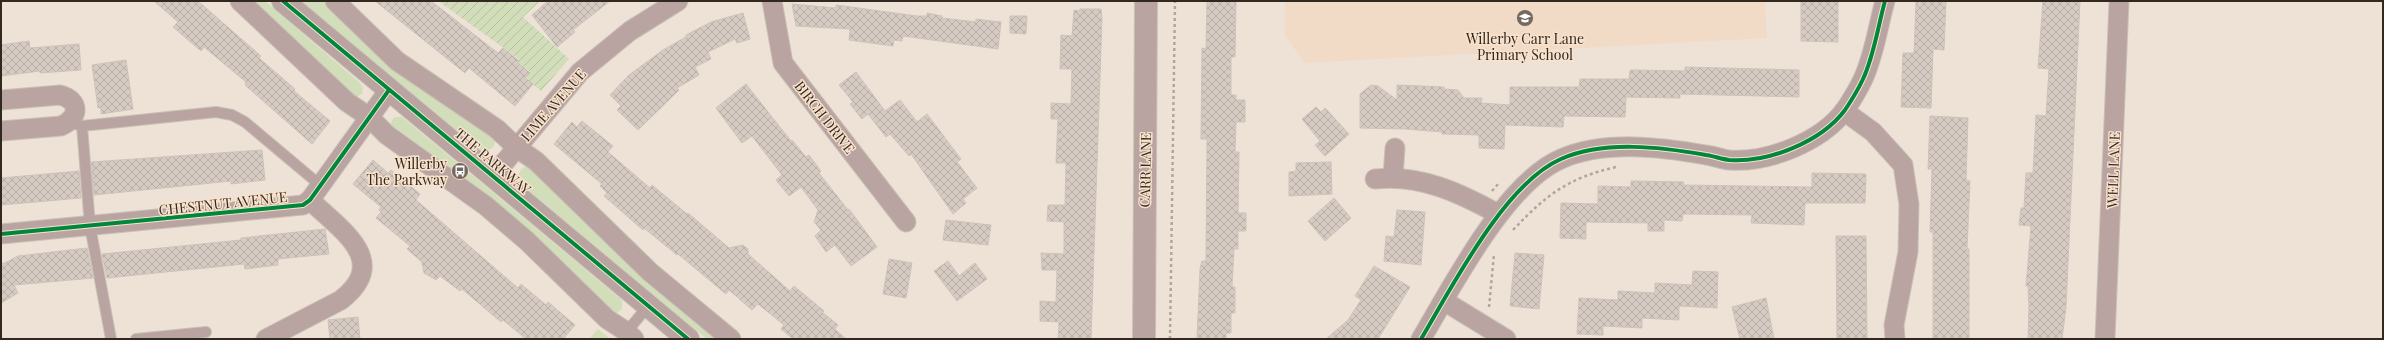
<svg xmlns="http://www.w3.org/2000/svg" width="2384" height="340" viewBox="0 0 2384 340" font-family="'Playfair Display',serif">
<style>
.built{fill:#f1dbc7}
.green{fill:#d2deba}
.garden{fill:url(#garden-furrows)}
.building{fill:url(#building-cross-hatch);stroke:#cec3bb}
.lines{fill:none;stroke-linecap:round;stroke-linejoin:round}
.service-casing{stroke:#cac1b7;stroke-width:12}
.minor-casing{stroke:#cac1b7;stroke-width:21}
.tertiary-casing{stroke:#cac1b7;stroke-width:24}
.path{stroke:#b3a4a0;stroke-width:2.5;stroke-dasharray:3 3;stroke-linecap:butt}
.service{stroke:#b9a4a2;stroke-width:10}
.minor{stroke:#b9a4a2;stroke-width:19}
.tertiary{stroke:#b9a4a2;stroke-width:22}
.cycleway-casing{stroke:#f9e2cb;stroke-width:6}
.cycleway{stroke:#00873e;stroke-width:4}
.labels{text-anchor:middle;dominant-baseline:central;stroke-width:3;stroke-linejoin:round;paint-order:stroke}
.poi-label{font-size:14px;fill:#312820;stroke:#f9e2cb}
.street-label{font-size:14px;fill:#312820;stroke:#f9e2cb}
</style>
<defs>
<pattern id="garden-furrows" width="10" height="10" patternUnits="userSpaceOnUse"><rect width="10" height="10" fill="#d2deba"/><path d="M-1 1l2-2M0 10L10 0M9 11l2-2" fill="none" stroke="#b5bea0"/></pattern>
<pattern id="building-cross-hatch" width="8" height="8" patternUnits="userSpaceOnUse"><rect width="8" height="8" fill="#d6cbc2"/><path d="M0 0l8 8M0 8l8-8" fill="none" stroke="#b8aea6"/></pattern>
</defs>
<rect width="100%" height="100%" fill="#eee2d6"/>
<!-- built -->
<polygon class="built" points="1285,1 1765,1 1767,38 1305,63 1285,36"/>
<!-- green -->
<g class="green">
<polygon points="250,1 265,1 360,83 363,88 362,94 356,97 349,94"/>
<polygon points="301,1 326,1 384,59 496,139 494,146 488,151 481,150"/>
<polygon points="395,117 402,117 622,300 622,309 617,313 610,312 390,126 392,120"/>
<polygon points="527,166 533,168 613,249 720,339 707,339 520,183 518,177 521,169"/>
<polygon points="598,329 609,338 608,339 589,339"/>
</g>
<!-- garden -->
<polygon class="garden" points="438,1 540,1 523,17 569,59 541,91 525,78 530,72 520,64 515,69 512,67 519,59"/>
<!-- building -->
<g class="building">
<polygon points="154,1 198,1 261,56 259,58 295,89 294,91 330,121 312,144 245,85 246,82 204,47 201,51 173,27 178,22"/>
<polygon points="375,1 431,1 498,53 503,48 518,60 517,62 530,73 525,78 533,84 515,106 469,68 465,73"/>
<polygon points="548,1 610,1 573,30 575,32 557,47 532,15"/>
<polygon points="1207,1 1236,1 1235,57 1231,57 1231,95 1236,95 1236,100 1245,100 1245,122 1236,122 1235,152 1239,152 1238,213 1246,213 1246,231 1238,231 1238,249 1234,249 1232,287 1235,287 1235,313 1231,313 1231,333 1226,333 1226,339 1197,339 1200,269 1202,261 1206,261 1207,139 1201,139 1202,48 1206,49"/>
<polygon points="1801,1 1838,1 1838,42 1801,41"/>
<polygon points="1916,1 1946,1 1944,50 1933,49 1931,108 1901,107 1903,53 1914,53"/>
<polygon points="2043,1 2080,1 2066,307 2062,339 2028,339 2029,305 2028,286 2026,286 2031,226 2019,225 2021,208 2024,208 2026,173 2033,173 2036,115 2046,116 2049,69 2038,68"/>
<polygon points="792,4 836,8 836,5 917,16 927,16 927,13 942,16 942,18 976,22 976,19 1001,22 998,49 903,36 902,41 894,40 893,46 849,40 850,29 796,26"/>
<polygon points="1080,9 1101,9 1102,19 1091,339 1058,339 1059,322 1040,321 1040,301 1056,302 1057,270 1042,270 1041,253 1064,254 1064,222 1047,221 1048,205 1065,205 1066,163 1056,163 1058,119 1051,119 1051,103 1071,104 1072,69 1060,69 1061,35 1072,36 1074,10 1079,11"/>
<polygon points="743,13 750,39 737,43 735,39 708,52 711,59 695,67 699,75 677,88 679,90 638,130 617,110 621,106 610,95 629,75 663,50 686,37 686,35 711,22"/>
<polygon points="1010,16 1027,16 1026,34 1010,33"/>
<polygon points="29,41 30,48 79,44 81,70 40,73 40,71 1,76 1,45"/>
<polygon points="126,60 133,109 101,114 101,108 98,108 92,65"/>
<polygon points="1685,67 1799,70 1799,97 1680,94 1680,98 1626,97 1625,117 1564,116 1563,127 1505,125 1504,149 1479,148 1479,135 1442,134 1442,132 1405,129 1360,128 1360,94 1371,85 1378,86 1397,100 1397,85 1444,87 1444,89 1458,90 1464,98 1482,98 1481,103 1510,105 1510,87 1579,87 1580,79 1629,79 1630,70 1685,71"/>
<polygon points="856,72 885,111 900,100 917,122 927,114 961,159 957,162 977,188 963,199 966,203 953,214 911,154 909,156 890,134 886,137 868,114 862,119 850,104 853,102 839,85"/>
<polygon points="746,84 791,141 792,140 806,157 809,155 821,171 819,173 848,210 849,209 877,247 851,266 835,245 826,252 815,236 821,230 814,222 818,210 801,187 789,196 776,180 782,175 752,136 742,143 716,108"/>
<polygon points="1316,107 1321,112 1325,108 1349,134 1325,156 1315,145 1320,141 1302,119"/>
<polygon points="1930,116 1968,118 1966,180 1970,181 1967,249 1969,249 1969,339 1933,339 1933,232 1930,232 1932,169 1928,169"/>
<polygon points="582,121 613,146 608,152 650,188 652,185 687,214 688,213 729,248 743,245 748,249 748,254 790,291 794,286 824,311 822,312 838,325 835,329 846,339 793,339 781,329 784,325 758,304 752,310 729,290 726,294 678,254 677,255 644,228 643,230 604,196 607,193 600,186 602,184 554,144 572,122 577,127"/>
<polygon points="262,150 265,180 231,184 231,181 94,195 91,162"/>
<polygon points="373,160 388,173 391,170 420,194 416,200 518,288 521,284 546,305 548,302 575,325 563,339 526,339 503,320 501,322 462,289 460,291 440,276 436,280 424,273 422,262 407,249 410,246 376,218 381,212 379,210 381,207 353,184"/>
<polygon points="1331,162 1332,194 1289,196 1289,172 1296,171 1296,163"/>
<polygon points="79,171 81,198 1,205 1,178"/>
<polygon points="1812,173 1866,174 1865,203 1805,203 1804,225 1751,223 1752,215 1683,214 1682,221 1664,220 1664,231 1648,231 1648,223 1586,222 1586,239 1560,238 1561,203 1598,204 1598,186 1631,187 1631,181 1684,182 1683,185 1812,187"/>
<polygon points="1334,198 1351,218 1325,241 1308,221"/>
<polygon points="1397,210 1425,212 1421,265 1384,261 1386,236 1394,237"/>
<polygon points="946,220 991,225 988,245 943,240"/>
<polygon points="325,229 329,254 278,259 278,265 245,269 244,264 107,278 102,254 241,240 241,238"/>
<polygon points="1836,236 1866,236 1867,339 1837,339"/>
<polygon points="87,248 93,278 14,285 18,293 1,303 1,261 3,264 18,256"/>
<polygon points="1515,253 1544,255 1539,309 1510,306"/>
<polygon points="889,259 912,263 906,298 883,294"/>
<polygon points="948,261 959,276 975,263 987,279 957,301 934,271"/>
<polygon points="1374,266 1410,287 1378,339 1326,339 1348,320 1361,300 1355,296"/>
<polygon points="1693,271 1718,272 1717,308 1679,306 1679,320 1642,318 1642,328 1603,326 1603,335 1577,334 1579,298 1618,300 1618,291 1655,293 1655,283 1692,285"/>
<polygon points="1766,298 1774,339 1740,339 1732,307"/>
<polygon points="358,317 360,339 330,339 328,320"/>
</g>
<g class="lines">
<!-- service casing -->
<g class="service-casing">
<g id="service">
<polyline points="75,124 82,126 90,226 111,339"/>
<polyline points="82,126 216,112 232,115 245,122 320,185"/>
<polyline points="624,335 648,306"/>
<polyline points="136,339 206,332"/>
</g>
</g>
<!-- minor casing -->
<g class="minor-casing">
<g id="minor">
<polyline points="240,1 347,102 369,117 387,135 486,206 527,241 607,319 627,332 634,339"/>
<polyline points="335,1 397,61 497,129 517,148 536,161 650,272 731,339"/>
<polyline points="772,1 783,63 906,222"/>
<path d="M 1,100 L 60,95 C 80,100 80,118 61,126 L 1,131"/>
<polyline points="1844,111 1873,132 1903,165 1909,204 1908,252 1894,325 1895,339"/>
<polyline points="493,176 580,72 630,31 678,1"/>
<polyline points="1393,177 1395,148"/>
<path d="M 1375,179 C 1420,174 1460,193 1498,214"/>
<polyline points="1,234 303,205 310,200 389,90"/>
<polyline points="1444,301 1506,339"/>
<path d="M 266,339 L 341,300 C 392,260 339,229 310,200"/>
<path d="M 1421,339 C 1452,287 1505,183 1561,159 C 1604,140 1661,147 1706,155 C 1714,156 1721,159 1729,160 C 1768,163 1821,142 1845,110 C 1851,101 1858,90 1863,79 C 1874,56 1878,26 1885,1"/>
<polyline points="2105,339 2119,1"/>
</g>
</g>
<!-- tertiary casing -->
<g class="tertiary-casing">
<g id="tertiary">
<polyline points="283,1 688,339"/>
<polyline points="1144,339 1146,1"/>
</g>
</g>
<!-- path -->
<g class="path">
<polyline points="1492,191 1499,183"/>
<path d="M 1513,230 C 1546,195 1568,178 1616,167"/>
<polyline points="1489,307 1494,254"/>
<polyline points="1170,339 1175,1"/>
</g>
<!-- service -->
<use href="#service" class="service"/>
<!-- minor -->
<use href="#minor" class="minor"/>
<!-- tertiary -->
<use href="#tertiary" class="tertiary"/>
<!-- cycleway casing -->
<g class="cycleway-casing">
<g id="cycleway">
<polyline points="283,1 688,339"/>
<polyline points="1,234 303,205 310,200 389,90"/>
<path d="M 1421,339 C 1452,287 1505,183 1561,159 C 1604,140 1661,147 1706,155 C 1714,156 1721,159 1729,160 C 1768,163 1821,142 1845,110 C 1851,101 1858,90 1863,79 C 1874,56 1878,26 1885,1"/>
</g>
</g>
<!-- cycleway -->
<use href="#cycleway" class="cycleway"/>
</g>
<!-- icons -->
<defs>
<g id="school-disc" transform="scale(0.9)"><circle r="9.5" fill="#736960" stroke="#f9e2cb"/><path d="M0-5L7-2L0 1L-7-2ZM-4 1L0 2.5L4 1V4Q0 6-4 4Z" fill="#fff"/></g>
<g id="bus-disc" transform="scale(0.9)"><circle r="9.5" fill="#736960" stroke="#f9e2cb"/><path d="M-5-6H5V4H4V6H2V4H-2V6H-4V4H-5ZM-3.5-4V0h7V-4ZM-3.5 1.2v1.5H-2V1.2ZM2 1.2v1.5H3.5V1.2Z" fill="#fff"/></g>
</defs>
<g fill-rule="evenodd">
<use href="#school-disc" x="1525" y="18"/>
<use href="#bus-disc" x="460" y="171"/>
</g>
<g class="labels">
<!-- poi labels -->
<g class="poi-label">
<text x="1525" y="38">Willerby Carr Lane<tspan x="1525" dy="16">Primary School</tspan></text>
<text x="447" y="163" text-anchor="end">Willerby<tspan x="447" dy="16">The Parkway</tspan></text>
</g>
<!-- street labels -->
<g class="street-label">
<text transform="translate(553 105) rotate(-49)">LIME AVENUE</text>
<text transform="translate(825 117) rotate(52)">BIRCH DRIVE</text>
<text transform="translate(493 161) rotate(40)">THE PARKWAY</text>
<text transform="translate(1145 170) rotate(-89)">CARR LANE</text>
<text transform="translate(2113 170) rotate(-88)">WELL LANE</text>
<text transform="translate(223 203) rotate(-6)">CHESTNUT AVENUE</text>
</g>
</g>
<!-- border -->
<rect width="2384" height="340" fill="none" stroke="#312820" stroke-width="4"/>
</svg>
